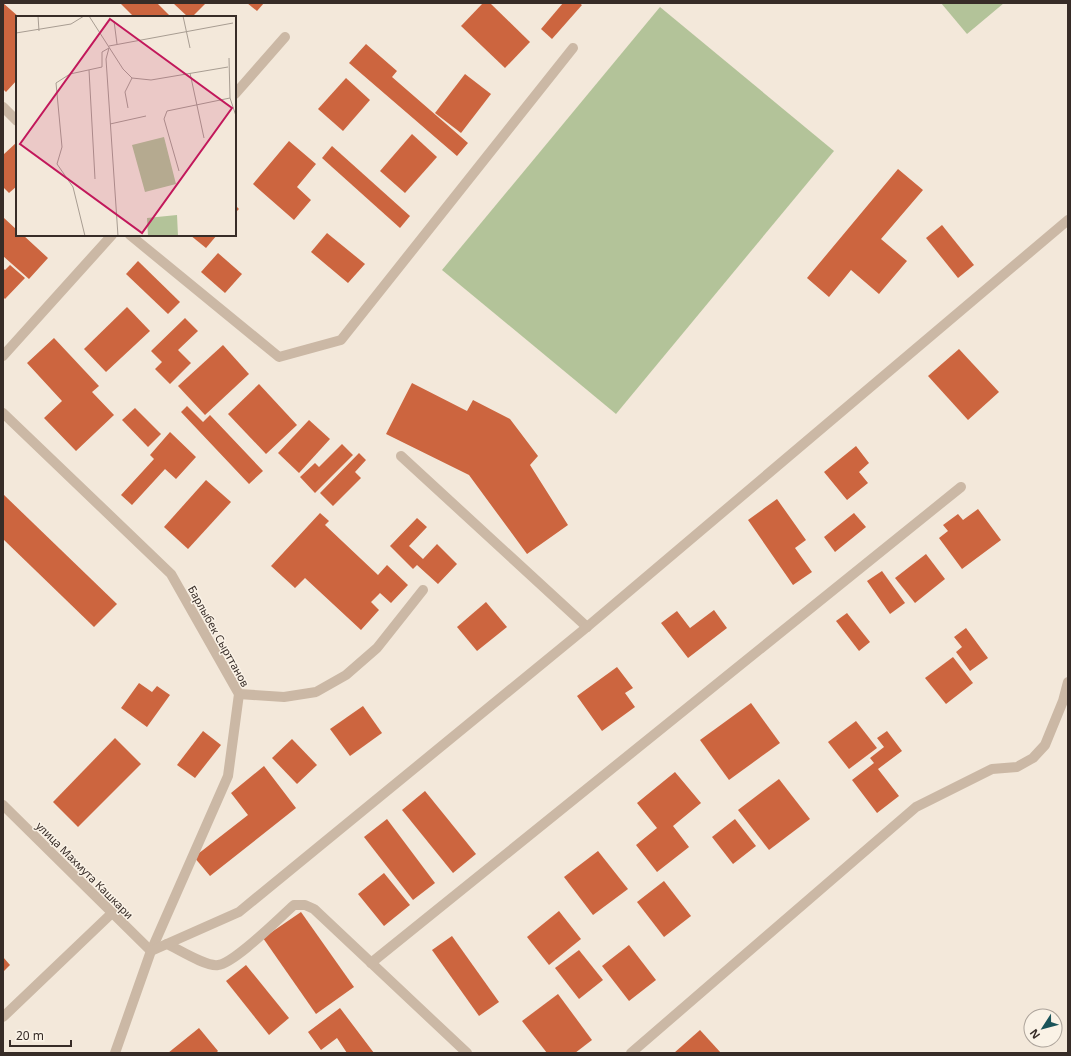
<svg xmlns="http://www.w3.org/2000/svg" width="1071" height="1056" viewBox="0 0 1071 1056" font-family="'Noto Sans',sans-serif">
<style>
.green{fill:#b3c399}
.building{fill:#cc653f}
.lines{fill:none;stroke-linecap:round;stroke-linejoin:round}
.minor{stroke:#cbb8a5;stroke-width:10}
.labels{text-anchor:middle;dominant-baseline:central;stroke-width:3;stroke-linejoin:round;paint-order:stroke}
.street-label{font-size:11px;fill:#372c27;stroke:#faf2e6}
.inset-road{fill:none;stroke:#a89d92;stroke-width:1}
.view{fill:#c2185b;fill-opacity:0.15;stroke:#c2185b;stroke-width:2}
.inset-edge{fill:none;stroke:#372c27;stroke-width:2}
</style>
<rect width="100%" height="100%" fill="#f3e8da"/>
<!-- green -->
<g class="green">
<polygon points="941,3 1004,3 967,34"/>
<polygon points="660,7 834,151 616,414 442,270"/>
</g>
<!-- building -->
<g class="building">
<polygon points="3,3 19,17 17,17 17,31 15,33 17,35 17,80 6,92 3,89"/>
<polygon points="120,3 157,3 171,17 134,17"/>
<polygon points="173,3 206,3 192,17 188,17"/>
<polygon points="247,3 264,3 257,11"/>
<polygon points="483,3 490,3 530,42 505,68 461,26"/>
<polygon points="563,3 579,3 582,5 552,39 541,29"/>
<polygon points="366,44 397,71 392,77 468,143 457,156 349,63"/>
<polygon points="465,74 491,94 461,133 435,113"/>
<polygon points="346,78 370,100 343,131 318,109"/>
<polygon points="412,134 437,157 405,193 380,171"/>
<polygon points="289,141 316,164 297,187 311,200 294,220 253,184"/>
<polygon points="17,142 17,186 9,193 3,187 3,155"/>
<polygon points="332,146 410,216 400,228 322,158"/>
<polygon points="898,169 923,190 881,239 907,261 879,294 851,270 829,297 807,278"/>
<polygon points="235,205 239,209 235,213"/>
<polygon points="4,218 17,230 17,235 23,235 48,258 29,279 3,256"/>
<polygon points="942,225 974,265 958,278 926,238"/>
<polygon points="327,233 365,264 348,283 311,252"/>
<polygon points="190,235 217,235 206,248"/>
<polygon points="218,253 242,274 225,293 201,272"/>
<polygon points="138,261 180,302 168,314 126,274"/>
<polygon points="10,265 25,278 5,299 3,297 3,268 5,270"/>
<polygon points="127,307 150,331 106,372 84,349"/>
<polygon points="185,318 198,331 178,350 191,363 170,384 155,369 162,362 151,351"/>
<polygon points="54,338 99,386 92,392 114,415 76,451 44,418 62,401 27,363"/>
<polygon points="223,345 249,374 205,415 178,386"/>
<polygon points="959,349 999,392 968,420 928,376"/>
<polygon points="412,383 467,411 473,400 510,419 538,456 530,465 568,525 527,554 469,475 386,434"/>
<polygon points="259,384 297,425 266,454 228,414"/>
<polygon points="187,406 203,422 210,415 263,471 249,484 181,412"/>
<polygon points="135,408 161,434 148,447 122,420"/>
<polygon points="309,420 330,439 299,473 278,453"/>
<polygon points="170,432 196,457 176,479 165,469 132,505 121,495 154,459 150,455"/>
<polygon points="342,444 353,455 315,493 300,477 315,463 319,467"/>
<polygon points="856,446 869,463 859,472 868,483 847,500 824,472"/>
<polygon points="359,453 366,460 355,472 361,478 333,506 320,493"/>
<polygon points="206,480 231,502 188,549 164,527"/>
<polygon points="3,494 117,604 94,627 3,539"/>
<polygon points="777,499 806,540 795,548 812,572 793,585 748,520"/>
<polygon points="978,509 1001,540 962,569 939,538 948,531 943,525 958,514 963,520"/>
<polygon points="320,513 329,521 325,525 378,575 387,565 408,585 391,603 380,593 371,602 379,610 361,630 305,578 295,588 271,566"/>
<polygon points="854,513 866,527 835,552 824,537"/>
<polygon points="417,518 427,527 409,546 423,559 437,544 457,564 438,584 417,565 413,569 390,546"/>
<polygon points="926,554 945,579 915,603 895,578"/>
<polygon points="882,571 905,603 890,614 867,581"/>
<polygon points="486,602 507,627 477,651 457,627"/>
<polygon points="714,610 727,628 688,658 661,623 677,611 690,628"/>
<polygon points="847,613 870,642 859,651 836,621"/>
<polygon points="966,628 988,658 970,671 956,652 962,647 954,637"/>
<polygon points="953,657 973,683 946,704 925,678"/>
<polygon points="617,667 633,688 625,693 635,707 602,731 577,696"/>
<polygon points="139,683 152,692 157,686 170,695 147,727 121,708"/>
<polygon points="751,703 780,743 729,780 700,740"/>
<polygon points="363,706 382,733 350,756 330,729"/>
<polygon points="856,721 877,748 849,769 828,742"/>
<polygon points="203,731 221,745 195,778 177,765"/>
<polygon points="887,731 902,751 878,769 899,796 877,813 852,780 874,763 870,758 884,747 877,738"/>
<polygon points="115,738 141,764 78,827 53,802"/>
<polygon points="292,739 317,765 297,784 272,758"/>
<polygon points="264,766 296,808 210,876 194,857 248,815 231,793"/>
<polygon points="675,772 701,803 673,826 689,847 657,872 636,845 657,828 637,803"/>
<polygon points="779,779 810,819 769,850 738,810"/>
<polygon points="425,791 476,854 453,873 402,810"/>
<polygon points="387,819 435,883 413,900 364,837"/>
<polygon points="735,819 756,846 733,864 712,837"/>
<polygon points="598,851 628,889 593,915 564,877"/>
<polygon points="384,873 410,905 384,926 358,894"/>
<polygon points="664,881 691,916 664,937 637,902"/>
<polygon points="559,911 581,939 549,965 527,937"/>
<polygon points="301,912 354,987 316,1014 263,938"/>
<polygon points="452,936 499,1002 479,1016 432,950"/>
<polygon points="629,945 656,980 629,1001 602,966"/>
<polygon points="579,950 603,980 579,999 555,968"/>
<polygon points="3,957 10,965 3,972"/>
<polygon points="246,965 289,1018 269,1035 226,981"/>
<polygon points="558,994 592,1040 575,1053 547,1053 522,1021"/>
<polygon points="340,1008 374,1053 347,1053 337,1038 321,1050 308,1032"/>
<polygon points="199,1028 218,1051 216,1053 168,1053"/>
<polygon points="700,1030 721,1053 674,1053"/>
</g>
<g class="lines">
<!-- minor -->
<g class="minor">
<polyline points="235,94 285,37"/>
<polyline points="3,107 17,121"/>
<polyline points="130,235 279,357 341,340 573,48"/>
<polyline points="3,356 112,235"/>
<polyline points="3,413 171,574 239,694 228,776 151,951 115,1053"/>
<polyline points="401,456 587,627"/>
<polyline points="239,694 284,697 316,692 346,675 377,648 423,590"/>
<polyline points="3,805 151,951"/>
<path d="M 167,944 C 178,949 206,967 218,965 C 235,963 279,918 294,905 L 305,905 L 314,909 L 467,1053"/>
<polyline points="151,951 239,912 587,627 1068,220"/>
<polyline points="371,963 961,487"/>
<polyline points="3,1017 112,913"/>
<polyline points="631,1053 916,807 992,769 1017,767 1033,758 1045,745 1063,701 1068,682"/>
</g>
</g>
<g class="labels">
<!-- street labels -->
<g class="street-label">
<text transform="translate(219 636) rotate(61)">Барлыбек Сырттанов</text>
<text transform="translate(85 870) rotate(45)">улица Махмута Кашкари</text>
</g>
</g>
<!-- overview -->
<g transform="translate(16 16)">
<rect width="220" height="220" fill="#f3e8da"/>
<path d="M 148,121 L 160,168 L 129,176 L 116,129 ZM 161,199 L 162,220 L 132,220 L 131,202 Z" fill="#b3c399"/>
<path class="inset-road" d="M 22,0 L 23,15M 73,0 L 107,53 L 116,62 L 135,64 L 212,51M 167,0 L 174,32M 98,5 L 101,28M 0,17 L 55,8 L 68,0M 93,30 L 217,7M 93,32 L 90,43 L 102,220M 213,42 L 214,82 L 220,100M 73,54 L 79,163M 174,57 L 188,122M 112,92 L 109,76 L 116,62M 94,108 L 130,100M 163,155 L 148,103 L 151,95 L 214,82M 69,220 L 57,171 L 41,148 L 46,131 L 40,67 L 54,58 L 86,51 L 86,36 L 93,32"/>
<path class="view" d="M 94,3 L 216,92 L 126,217 L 4,128 Z"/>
<rect width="220" height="220" class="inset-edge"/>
</g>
<!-- border -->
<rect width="1071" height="1056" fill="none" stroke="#372c27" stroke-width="8"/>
<!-- north arrow -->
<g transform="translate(1043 1028) rotate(234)"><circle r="19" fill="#faf2e6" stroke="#aca39a"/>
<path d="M0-3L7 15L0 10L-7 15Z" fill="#1a545a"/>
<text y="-6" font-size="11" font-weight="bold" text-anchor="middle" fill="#372c27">N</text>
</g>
<!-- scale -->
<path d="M10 1040v6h61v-6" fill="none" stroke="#372c27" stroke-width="2"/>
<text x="16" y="1040" font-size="12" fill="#372c27" stroke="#faf2e6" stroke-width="3" paint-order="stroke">20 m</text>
</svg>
